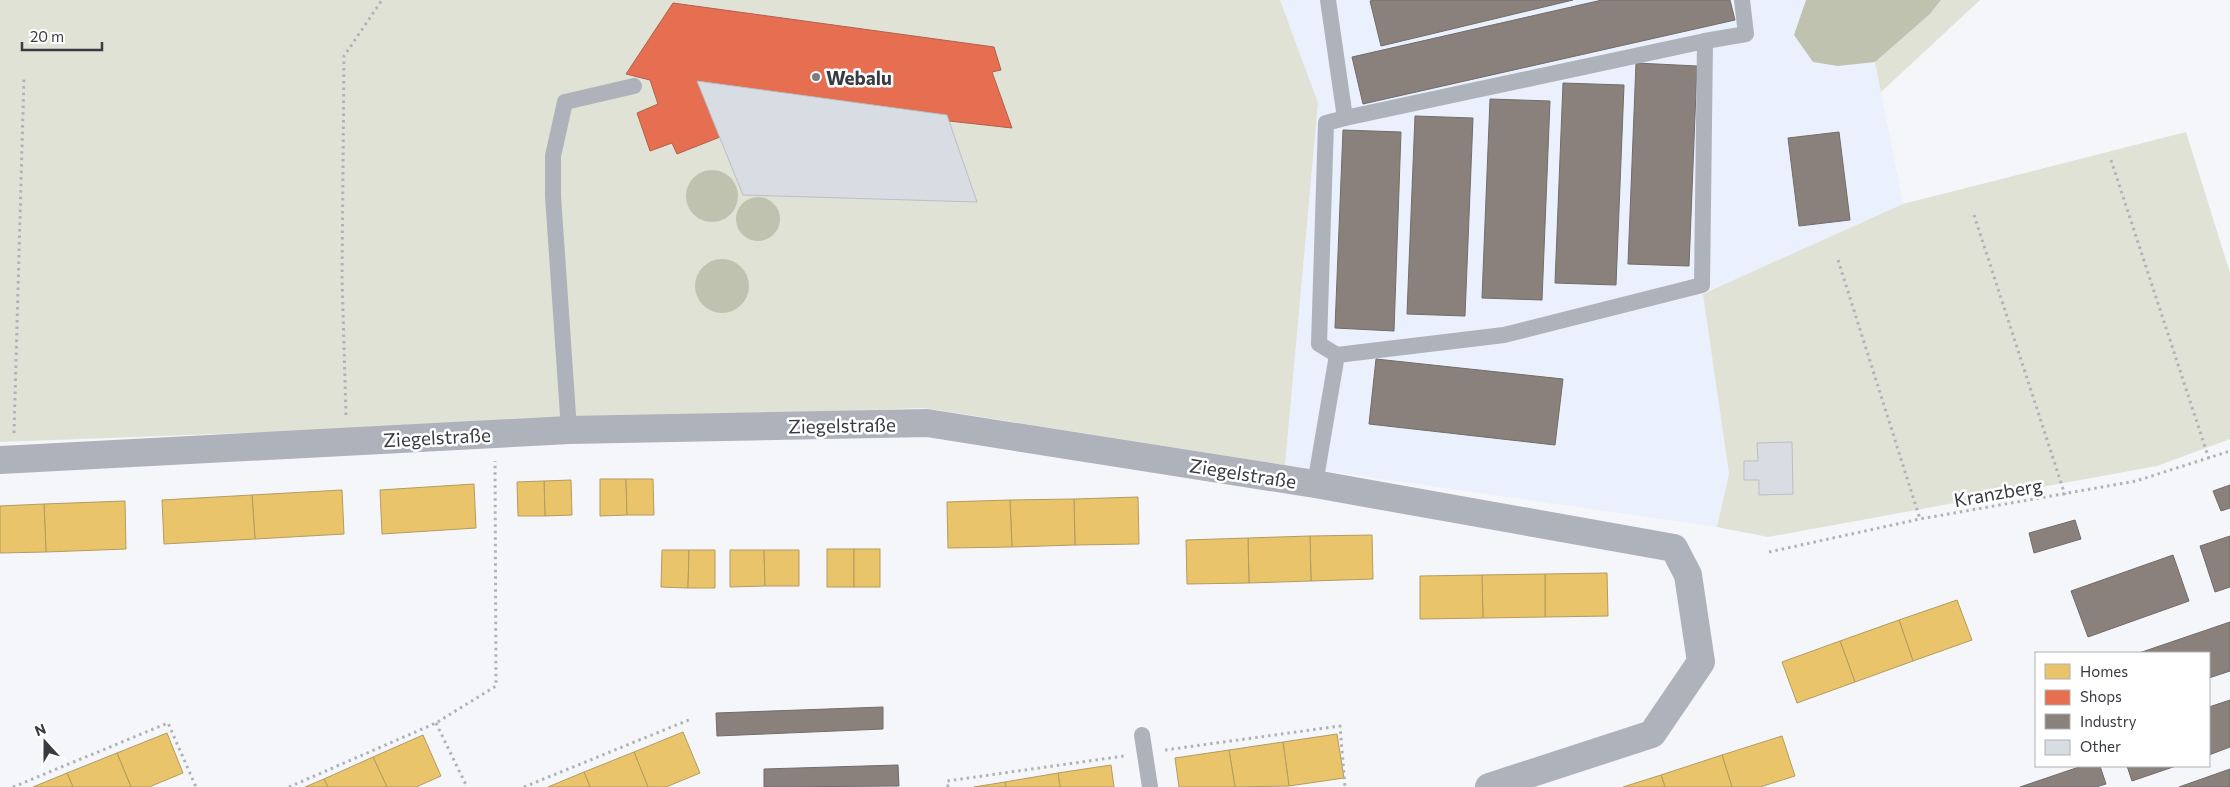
<svg xmlns="http://www.w3.org/2000/svg" width="2230" height="787" viewBox="0 0 2230 787" font-family="Commissioner,sans-serif">
<style>
.built{fill:#eaf0fc}
.green{fill:#dfe2d5}
.water{fill:#bfc2ae}
.homes{fill:#e9c46a;stroke:#b49b5e}
.shops{fill:#e76f51;stroke:#b25f4c}
.industry{fill:#8a817c;stroke:#716c6b}
.building{fill:#d8dce3;stroke:#bbbec3}
.lines{fill:none;stroke-linecap:round;stroke-linejoin:round}
.path{stroke:#afb3b9;stroke-width:3;stroke-dasharray:2.5 4;stroke-linecap:butt}
.lane{stroke:#adb2bb;stroke-width:16}
.street{stroke:#adb2bb;stroke-width:28}
.poi-dot{fill:#7a7c82;stroke:#fff;stroke-width:2}
.labels{text-anchor:middle;dominant-baseline:central;stroke-width:5;stroke-linejoin:round;paint-order:stroke}
.poi-label{font-size:19px;font-weight:bold;fill:#383b42;stroke:#fff;text-anchor:start}
.street-label{font-size:19px;fill:#383b42;stroke:#fff}
</style>
<rect width="100%" height="100%" fill="#f4f6f9"/>
<!-- built -->
<polygon class="built" points="1280,0 1806,0 1794,35 1838,66 1875,62 1903,204 1703,294 1729,474 1717,527 1285,465 1318,103"/>
<!-- green -->
<g class="green">
<polygon points="0,0 1280,0 1318,103 1285,465 924,408 0,442"/>
<polygon points="1941,0 1980,0 1881,92 1875,62 1930,14"/>
<polygon points="2186,132 2230,273 2230,439 2157,466 1768,537 1717,527 1729,474 1703,294 1903,204"/>
</g>
<!-- water -->
<g class="water">
<polygon points="1806,0 1941,0 1930,14 1875,62 1838,66 1813,62 1794,35"/>
<circle cx="712" cy="196" r="26"/>
<circle cx="758" cy="219" r="22"/>
<circle cx="722" cy="286" r="27"/>
</g>
<!-- homes -->
<g class="homes">
<polygon points="600,479 626,479 627,515 600,516"/>
<polygon points="626,479 653,479 654,515 627,515"/>
<polygon points="571,480 572,515 545,516 544,481"/>
<polygon points="544,481 545,516 518,516 517,482"/>
<polygon points="474,484 476,528 382,534 380,490"/>
<polygon points="342,490 344,534 255,539 252,495"/>
<polygon points="252,495 255,539 164,544 162,500"/>
<polygon points="1138,497 1139,544 1075,545 1074,499"/>
<polygon points="1074,499 1075,545 1012,547 1010,500"/>
<polygon points="1010,500 1012,547 948,548 947,502"/>
<polygon points="125,501 126,549 46,552 44,504"/>
<polygon points="44,504 46,552 0,553 0,506"/>
<polygon points="1372,535 1373,579 1311,581 1310,536"/>
<polygon points="1310,536 1311,581 1249,583 1248,538"/>
<polygon points="1248,538 1249,583 1187,584 1186,540"/>
<rect x="827" y="549" width="27" height="38"/>
<rect x="854" y="549" width="26" height="38"/>
<polygon points="662,550 689,550 688,588 661,587"/>
<polygon points="689,550 715,550 715,588 688,588"/>
<polygon points="730,550 764,550 765,586 730,587"/>
<polygon points="764,550 799,550 799,586 765,586"/>
<polygon points="1607,573 1608,616 1545,617 1545,574"/>
<polygon points="1545,574 1545,617 1483,618 1482,575"/>
<polygon points="1482,575 1483,618 1420,619 1420,576"/>
<polygon points="1957,600 1972,640 1913,661 1899,620"/>
<polygon points="1899,620 1913,661 1855,682 1840,641"/>
<polygon points="1840,641 1855,682 1797,703 1782,662"/>
<polygon points="683,732 700,773 666,787 648,787 634,752"/>
<polygon points="167,733 183,773 149,787 131,787 117,753"/>
<polygon points="1337,734 1344,778 1289,786 1283,742"/>
<polygon points="423,735 441,776 416,787 387,787 373,757"/>
<polygon points="1782,736 1795,776 1760,787 1732,787 1722,755"/>
<polygon points="1283,742 1289,786 1235,787 1229,750"/>
<polygon points="1229,750 1235,787 1179,787 1175,758"/>
<polygon points="634,752 648,787 590,787 584,772"/>
<polygon points="117,753 131,787 73,787 67,773"/>
<polygon points="1722,755 1732,787 1665,787 1661,775"/>
<polygon points="373,757 387,787 328,787 324,779"/>
<polygon points="1111,765 1114,787 1060,787 1058,773"/>
<polygon points="584,772 590,787 548,787"/>
<polygon points="67,773 73,787 33,787"/>
<polygon points="1058,773 1060,787 1006,787 1005,782"/>
<polygon points="1661,775 1665,787 1623,787"/>
<polygon points="324,779 328,787 305,787"/>
<polygon points="1005,782 1006,787 974,787"/>
</g>
<!-- shops -->
<polygon class="shops" points="673,3 994,47 1001,70 992,72 1012,128 949,121 947,115 697,81 720,137 677,154 672,143 650,151 637,113 658,104 650,80 626,74"/>
<!-- industry -->
<g class="industry">
<polygon points="1374,0 1573,0 1381,46 1370,1"/>
<polygon points="1602,0 1730,0 1735,20 1363,104 1352,57"/>
<polygon points="1636,63 1697,66 1689,266 1628,264"/>
<polygon points="1563,83 1624,85 1616,285 1555,283"/>
<polygon points="1490,99 1550,101 1542,300 1482,298"/>
<polygon points="1415,116 1473,118 1465,316 1407,314"/>
<polygon points="1343,130 1401,132 1394,331 1335,328"/>
<polygon points="1839,132 1850,220 1799,226 1788,138"/>
<polygon points="1376,359 1563,379 1555,445 1369,424"/>
<polygon points="2230,485 2230,508 2221,511 2213,491"/>
<polygon points="2075,520 2081,539 2034,553 2029,533"/>
<polygon points="2230,536 2230,587 2215,592 2200,546"/>
<polygon points="2173,555 2189,601 2088,637 2071,591"/>
<polygon points="2230,622 2230,671 2209,678 2209,653 2139,653"/>
<polygon points="2230,700 2230,747 2209,755 2209,707"/>
<polygon points="883,707 883,729 717,736 716,713"/>
<polygon points="898,765 899,786 764,787 764,769"/>
<polygon points="2082,766 2100,766 2106,784 2096,787 2020,787"/>
<polygon points="2127,766 2176,766 2132,781"/>
<polygon points="2230,769 2230,787 2179,787"/>
</g>
<!-- building -->
<g class="building">
<polygon points="697,81 947,115 977,202 743,195"/>
<polygon points="1792,442 1793,494 1759,495 1759,480 1744,480 1744,461 1758,461 1757,443"/>
</g>
<g class="lines">
<!-- path -->
<g class="path">
<polyline points="2111,160 2209,459"/>
<polyline points="1974,215 2065,495"/>
<polyline points="1838,260 1920,519"/>
<polyline points="346,415 342,278 344,56 382,0"/>
<polyline points="14,433 24,76"/>
<polyline points="1769,552 1920,519 2136,481 2230,451"/>
<polyline points="436,723 467,787"/>
<polyline points="1165,750 1340,726 1345,787"/>
<polyline points="13,787 168,723 196,787"/>
<polyline points="289,787 436,723 496,686 495,461"/>
<polyline points="524,787 691,719"/>
<polyline points="948,787 947,781 1124,756"/>
</g>
<!-- lane -->
<g class="lane">
<polyline points="1705,41 1746,34 1742,0"/>
<polyline points="1337,355 1319,344 1326,123 1345,118"/>
<polyline points="569,430 553,196 553,156 565,102 634,86"/>
<polyline points="1315,484 1337,355 1504,335 1702,285 1705,41 1345,118 1328,0"/>
<polyline points="1142,735 1150,787"/>
</g>
<!-- street -->
<polyline class="street" points="0,460 569,430 927,423 1315,484 1674,548 1688,575 1701,662 1652,734 1489,787"/>
</g>
<!-- markers -->
<circle class="poi-dot" cx="816" cy="77" r="5"/>
<g class="labels">
<!-- poi labels -->
<g class="poi-label">
<text x="826" y="77">Webalu</text>
</g>
<!-- street labels -->
<g class="street-label">
<text transform="translate(842 425) rotate(-1)">Ziegelstraße</text>
<text transform="translate(437 437) rotate(-3)">Ziegelstraße</text>
<text transform="translate(1243 473) rotate(9)">Ziegelstraße</text>
<text transform="translate(1998 492) rotate(-10)">Kranzberg</text>
</g>
</g>
<!-- legend -->
<rect x="2035" y="652" width="175" height="115" fill="#ffffff" stroke="#afb1b3"/>
<rect x="2045" y="664" width="25" height="15" fill="#e9c46a" stroke="#afb1b3"/>
<text x="2080" y="677" font-size="15" fill="#383b42">Homes</text>
<rect x="2045" y="690" width="25" height="15" fill="#e76f51" stroke="#afb1b3"/>
<text x="2080" y="702" font-size="15" fill="#383b42">Shops</text>
<rect x="2045" y="714" width="25" height="15" fill="#8a817c" stroke="#afb1b3"/>
<text x="2080" y="727" font-size="15" fill="#383b42">Industry</text>
<rect x="2045" y="740" width="25" height="15" fill="#d8dce3" stroke="#afb1b3"/>
<text x="2080" y="752" font-size="15" fill="#383b42">Other</text>
<!-- north arrow -->
<g transform="translate(45 742) rotate(339)" stroke="#ffffff" stroke-width="4" paint-order="stroke">
<path d="M0-4L9 19L0 12L-9 19Z" fill="#383b42"/>
<text y="-8" font-size="14" font-weight="bold" text-anchor="middle" fill="#383b42">N</text>
</g>
<!-- scale -->
<path d="M22 42v8h80v-8" fill="none" stroke="#383b42" stroke-width="2.5"/>
<text x="30" y="42" font-size="15" fill="#383b42" stroke="#ffffff" stroke-width="4" paint-order="stroke">20 m</text>
</svg>
